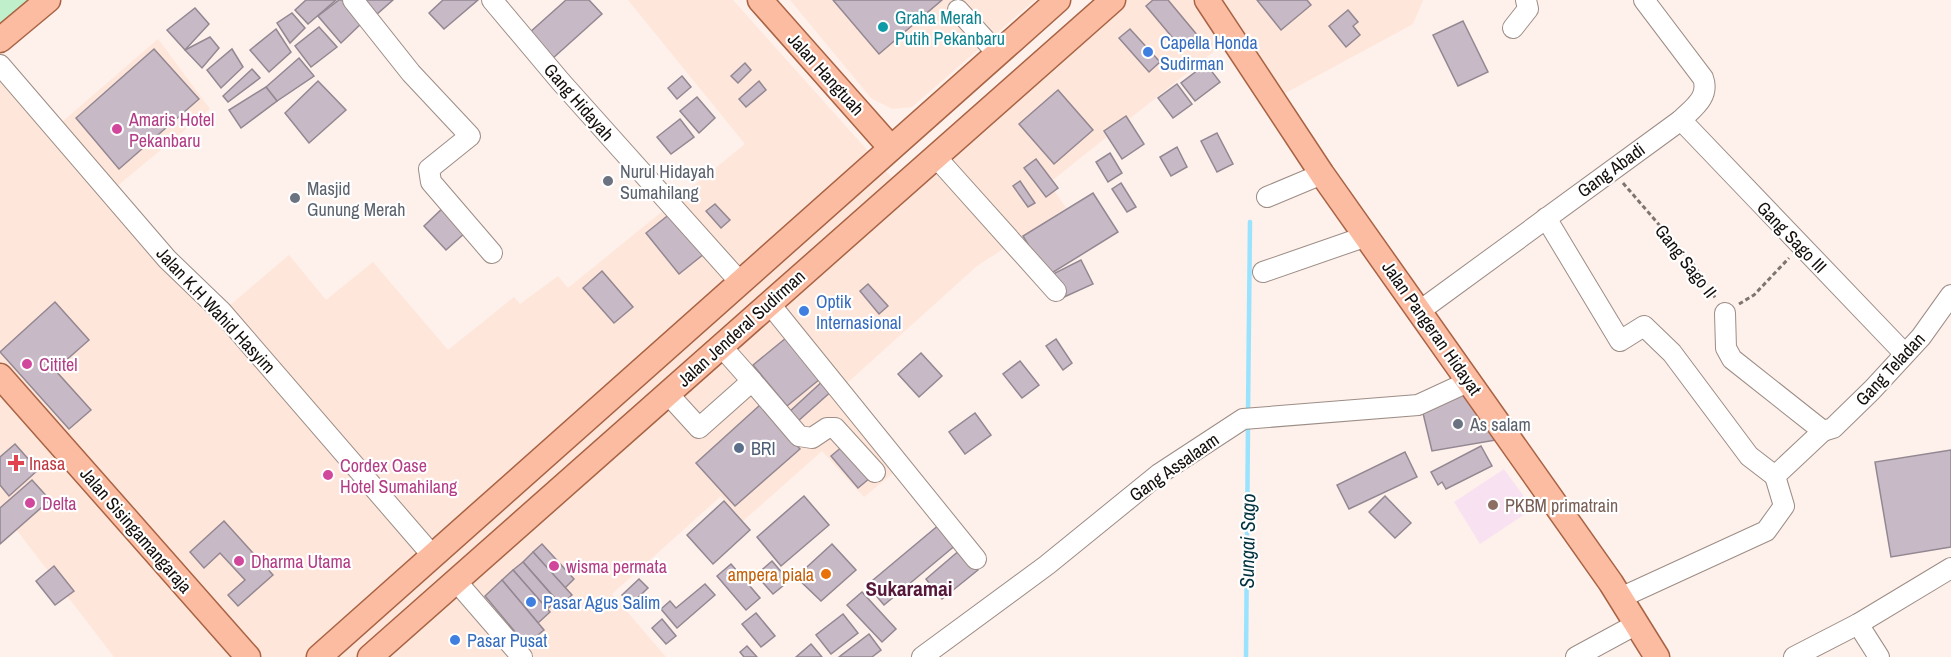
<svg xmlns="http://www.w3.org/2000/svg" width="1951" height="657" viewBox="0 0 1951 657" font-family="'Archivo Narrow',sans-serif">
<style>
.built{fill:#fee6da}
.education{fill:#f8e2f1}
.green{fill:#bfefcb}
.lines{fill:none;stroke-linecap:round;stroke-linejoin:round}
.stream{stroke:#99e3ff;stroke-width:4.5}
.building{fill:#c7bac6;stroke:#938792;stroke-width:1.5}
.minor-casing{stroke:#9c8d86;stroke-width:22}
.major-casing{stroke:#a86344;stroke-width:27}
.path{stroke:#7e7571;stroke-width:3;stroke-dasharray:4.5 3;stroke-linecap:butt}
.minor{stroke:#fff;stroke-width:20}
.major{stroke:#fbbca1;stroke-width:24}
.culture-dot{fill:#0f9aa8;stroke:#fff;stroke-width:2}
.shop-dot{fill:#3f7fe0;stroke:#fff;stroke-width:2}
.hotel-dot{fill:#d1479c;stroke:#fff;stroke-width:2}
.worship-dot{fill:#6b7280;stroke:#fff;stroke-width:2}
.service-dot{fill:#5c6f8a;stroke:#fff;stroke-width:2}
.health-dot{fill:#e0444e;stroke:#fff;stroke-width:2}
.education-dot{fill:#8d6e63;stroke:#fff;stroke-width:2}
.food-dot{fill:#e8710a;stroke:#fff;stroke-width:2}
.labels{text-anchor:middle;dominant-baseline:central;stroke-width:4.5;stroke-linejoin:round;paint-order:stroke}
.culture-label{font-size:18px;fill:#0d838f;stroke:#fff;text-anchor:start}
.shop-label{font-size:18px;fill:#366cbe;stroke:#fff;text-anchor:start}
.street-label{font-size:18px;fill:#140f0c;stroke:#fff}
.hotel-label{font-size:18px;fill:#b23c85;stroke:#fff;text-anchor:start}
.worship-label{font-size:18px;fill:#5b616d;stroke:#fff;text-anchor:start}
.service-label{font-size:18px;fill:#4e5e75;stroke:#fff;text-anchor:start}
.health-label{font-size:18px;fill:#be3a42;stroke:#fff;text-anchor:start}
.education-label{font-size:18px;fill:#785e54;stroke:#fff;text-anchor:start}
.food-label{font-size:18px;fill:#c56008;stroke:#fff;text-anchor:end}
.water-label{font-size:20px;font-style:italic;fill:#02323f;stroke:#fff}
.quarter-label{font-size:21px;font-weight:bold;fill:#56183a;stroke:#fff}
</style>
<rect width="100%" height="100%" fill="#fef0ea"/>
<!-- built -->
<g class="built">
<polygon points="628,0 733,0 893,179 1096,0 1192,0 1222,45 1049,183 1066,208 977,266 836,393 898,469 864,497 822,451 743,521 721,496 612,594 666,657 114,657 12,524 0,533 0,65 55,128 158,39 210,109 110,192 222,312 289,255 326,300 373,262 448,350 514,297 520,304 558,276 568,288 745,144"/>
<polygon points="790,0 1035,0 912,107 892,109 871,98"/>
<polygon points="1215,0 1423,0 1413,24 1278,97"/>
</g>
<!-- education -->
<polygon class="education" points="1504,469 1533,509 1480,544 1454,502"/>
<!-- green -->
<polygon class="green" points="0,0 28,0 0,24"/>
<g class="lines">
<!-- stream -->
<g class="stream">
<polyline points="1248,413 1250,222"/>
<polyline points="1246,657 1248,425"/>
</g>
</g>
<!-- building -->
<g class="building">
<polygon points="306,0 336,0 308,24 295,10"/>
<polygon points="339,0 346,0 364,21 341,43 318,16"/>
<polygon points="364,0 393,0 376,15"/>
<polygon points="443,0 478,0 444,29 429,13"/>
<polygon points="566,0 589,0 602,14 552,59 529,33"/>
<polygon points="833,0 942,0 879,54"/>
<polygon points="1153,0 1168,0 1198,36 1182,49 1146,6"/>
<polygon points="1257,0 1307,0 1311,5 1281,30"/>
<polygon points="195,8 209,24 185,50 167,30"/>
<polygon points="1348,10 1358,22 1353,26 1360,35 1346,47 1329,26"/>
<polygon points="292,13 305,28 290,43 277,23"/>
<polygon points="1463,21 1488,72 1458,86 1433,35"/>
<polygon points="319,27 337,47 311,67 295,46"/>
<polygon points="276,29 291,52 269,72 250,50"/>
<polygon points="1130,29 1160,62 1149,72 1119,38"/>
<polygon points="210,37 219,48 202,68 185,50"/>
<polygon points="154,49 199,99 119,169 76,118"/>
<polygon points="232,49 243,67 221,88 207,70"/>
<polygon points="299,58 314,76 277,101 266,87"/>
<polygon points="745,63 751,70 738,83 731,76"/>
<polygon points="1206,64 1220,82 1195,101 1181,83"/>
<polygon points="252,69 260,78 228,102 223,96"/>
<polygon points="682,76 691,87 677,99 668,88"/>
<polygon points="318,81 346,110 309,143 285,113"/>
<polygon points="759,81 766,90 746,107 739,99"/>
<polygon points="1177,84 1192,104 1173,118 1158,98"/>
<polygon points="266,87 277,101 241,128 229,110"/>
<polygon points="1058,90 1093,130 1054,164 1019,124"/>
<polygon points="697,97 715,118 699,133 680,111"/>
<polygon points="1126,116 1144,144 1122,159 1104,131"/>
<polygon points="680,119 694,137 671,154 657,137"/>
<polygon points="1217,133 1233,164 1217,172 1201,141"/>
<polygon points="1177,147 1187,167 1171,176 1160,157"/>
<polygon points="1110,153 1122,173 1108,182 1096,162"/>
<polygon points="1036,159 1058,188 1046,197 1024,168"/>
<polygon points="1020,181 1035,203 1028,207 1013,186"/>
<polygon points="1121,183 1136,207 1127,212 1112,189"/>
<polygon points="1093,193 1118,232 1047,276 1023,236"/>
<polygon points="715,204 730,220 721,228 706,211"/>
<polygon points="445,206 465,233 446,250 424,226"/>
<polygon points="671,213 704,254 679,274 646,233"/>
<polygon points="1081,260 1093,284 1062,298 1051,275"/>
<polygon points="602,271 633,307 614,323 583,288"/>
<polygon points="868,284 888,306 879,314 860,291"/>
<polygon points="55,302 89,340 55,370 91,410 69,429 0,352"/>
<polygon points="786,338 820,379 787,406 753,365"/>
<polygon points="1056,339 1072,363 1063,370 1046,346"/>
<polygon points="921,353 942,376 919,397 898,374"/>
<polygon points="1020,361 1039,385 1022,398 1003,374"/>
<polygon points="825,379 834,389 797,422 788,413"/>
<polygon points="1463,388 1496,440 1432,451 1422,409"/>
<polygon points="760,405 800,449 735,506 696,463"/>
<polygon points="975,413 991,435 965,454 949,432"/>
<polygon points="15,444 38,470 9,496 0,485 0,457"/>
<polygon points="843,446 870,478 858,488 831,456"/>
<polygon points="1481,446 1492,466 1446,489 1442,482 1438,485 1431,472"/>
<polygon points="1951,450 1951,547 1891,557 1875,462"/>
<polygon points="1405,452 1417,477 1349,509 1337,485"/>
<polygon points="32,480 50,500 0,544 0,508"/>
<polygon points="804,496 829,525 781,566 757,537"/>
<polygon points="1385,496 1411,523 1395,538 1369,512"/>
<polygon points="724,501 750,530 713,564 687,535"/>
<polygon points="224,521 273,575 238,606 228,595 245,580 220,553 204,568 190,552"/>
<polygon points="940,524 957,544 884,605 867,585"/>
<polygon points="542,544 574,579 565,588 533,552"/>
<polygon points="832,544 856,570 821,601 796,577"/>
<polygon points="961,549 978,570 942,599 926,579"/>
<polygon points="533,552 572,595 561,605 523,562"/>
<polygon points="772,561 789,581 773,594 756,575"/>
<polygon points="523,562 557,601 547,609 513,570"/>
<polygon points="731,564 760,598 746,610 717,576"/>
<polygon points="54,566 74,591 55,605 36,581"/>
<polygon points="513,570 550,612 538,623 502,580"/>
<polygon points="639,579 648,588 631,604 622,595"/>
<polygon points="502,580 544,630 526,645 485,596"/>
<polygon points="705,584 715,595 677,628 661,609 670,601 676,608"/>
<polygon points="862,592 896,629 882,642 847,605"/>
<polygon points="756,613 775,636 761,647 742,624"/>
<polygon points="843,614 858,633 831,654 816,635"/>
<polygon points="662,619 676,636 666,644 652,628"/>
<polygon points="869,634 881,650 872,657 839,657"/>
<polygon points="811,644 822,657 796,657"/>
<polygon points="747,646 757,657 744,657 740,652"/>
</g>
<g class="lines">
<!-- minor casing -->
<g class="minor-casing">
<g id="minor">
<polyline points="353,0 411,73 470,136 429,169 431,182 492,253"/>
<polyline points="492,0 561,82 740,282"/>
<polyline points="958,10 998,54"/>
<polyline points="1513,28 1528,9 1526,0"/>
<polyline points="0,65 167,259 222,312 432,555"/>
<polyline points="1681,120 1904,353"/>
<polyline points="935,156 1056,291"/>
<polyline points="1267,197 1322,174"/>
<polyline points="1546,218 1620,341 1644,326 1672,353 1749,456 1775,476"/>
<polyline points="1263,272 1367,236"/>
<polyline points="769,303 976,559"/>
<path d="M 1421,310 L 1681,120 C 1693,108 1710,97 1703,78 L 1644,0"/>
<polyline points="1725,313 1726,348 1732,359 1823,431 1833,428 1872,390 1921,337 1951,295"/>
<polyline points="752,381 799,436 812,438 827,428 835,428 875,472"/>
<polyline points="668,394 699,428 752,381 721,346"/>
<polyline points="456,581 522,657"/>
<polyline points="1620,598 1766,531 1784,506 1775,476 1823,431"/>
<polyline points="1858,624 1879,657"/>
<polyline points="922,657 1047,565 1159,474 1243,419 1418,405 1470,381"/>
<polyline points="1576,657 1635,625"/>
<polyline points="1794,657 1858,624 1951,568"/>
</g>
</g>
<!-- major casing -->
<g class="major-casing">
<g id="major">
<polyline points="760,0 891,148"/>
<polyline points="1207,0 1322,174 1611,583 1657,657"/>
<polyline points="0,40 48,0"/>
<polyline points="0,376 248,657"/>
<polyline points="319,657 1058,0"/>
<polyline points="370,657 1113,0"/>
</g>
</g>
<!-- path -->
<g class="path">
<polyline points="1623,183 1693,264 1716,299"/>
<polyline points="1739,304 1754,295 1789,258"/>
</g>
<!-- minor -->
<use href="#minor" class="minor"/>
<!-- major -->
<use href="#major" class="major"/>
</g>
<!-- markers -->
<circle class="culture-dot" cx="883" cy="27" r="6"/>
<g class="shop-dot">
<circle cx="1148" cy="52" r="6"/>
<circle cx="804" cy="311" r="6"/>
<circle cx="531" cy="602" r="6"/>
<circle cx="455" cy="640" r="6"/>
</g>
<g class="hotel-dot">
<circle cx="117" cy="129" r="6"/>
<circle cx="27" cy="364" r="6"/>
<circle cx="328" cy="475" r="6"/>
<circle cx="30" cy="503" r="6"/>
<circle cx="239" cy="561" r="6"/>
<circle cx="554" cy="566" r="6"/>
</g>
<g class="worship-dot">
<circle cx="608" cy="181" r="6"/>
<circle cx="295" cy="198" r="6"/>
<circle cx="1458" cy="424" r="6"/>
</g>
<circle class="service-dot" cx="739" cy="448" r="6"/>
<path class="health-dot" d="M13 454h6v6h6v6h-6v6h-6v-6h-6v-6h6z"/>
<circle class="education-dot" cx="1493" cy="505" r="6"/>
<circle class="food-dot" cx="826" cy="574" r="6"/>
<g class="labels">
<!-- culture labels -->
<g class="culture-label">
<text x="895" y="17">Graha Merah<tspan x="895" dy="21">Putih Pekanbaru</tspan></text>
</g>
<!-- shop labels -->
<g class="shop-label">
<text x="1160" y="42">Capella Honda<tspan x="1160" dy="21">Sudirman</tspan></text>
<text x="816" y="301">Optik<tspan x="816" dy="21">Internasional</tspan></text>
<text x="543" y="602">Pasar Agus Salim</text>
<text x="467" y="640">Pasar Pusat</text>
</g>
<!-- street labels -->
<g class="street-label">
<text transform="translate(826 74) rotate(48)">Jalan Hangtuah</text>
<text transform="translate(579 102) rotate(49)">Gang Hidayah</text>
<text transform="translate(1611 170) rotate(-36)">Gang Abadi</text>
<text transform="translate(1792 237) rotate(46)">Gang Sago III</text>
<text transform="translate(1686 261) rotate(52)">Gang Sago II</text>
<text transform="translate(216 310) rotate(47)">Jalan K.H Wahid Hasyim</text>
<text transform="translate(741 328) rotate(-42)">Jalan Jenderal Sudirman</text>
<text transform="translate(1432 328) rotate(55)">Jalan Pangeran Hidayat</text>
<text transform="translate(1890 369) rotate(-47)">Gang Teladan</text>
<text transform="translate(1174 467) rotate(-35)">Gang Assalaam</text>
<text transform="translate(136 530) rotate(49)">Jalan Sisingamangaraja</text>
</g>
<!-- hotel labels -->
<g class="hotel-label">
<text x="129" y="119">Amaris Hotel<tspan x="129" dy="21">Pekanbaru</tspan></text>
<text x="39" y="364">Cititel</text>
<text x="340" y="465">Cordex Oase<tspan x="340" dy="21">Hotel Sumahilang</tspan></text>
<text x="42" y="503">Delta</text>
<text x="251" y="561">Dharma Utama</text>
<text x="566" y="566">wisma permata</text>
</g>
<!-- worship labels -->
<g class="worship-label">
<text x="620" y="171">Nurul Hidayah<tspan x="620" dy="21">Sumahilang</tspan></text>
<text x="307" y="188">Masjid<tspan x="307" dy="21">Gunung Merah</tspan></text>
<text x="1470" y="424">As salam</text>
</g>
<!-- service labels -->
<g class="service-label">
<text x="751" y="448">BRI</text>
</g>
<!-- health labels -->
<g class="health-label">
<text x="29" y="463">Inasa</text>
</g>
<!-- education labels -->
<g class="education-label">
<text x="1505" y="505">PKBM primatrain</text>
</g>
<!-- food labels -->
<g class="food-label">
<text x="814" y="574">ampera piala</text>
</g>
<!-- water labels -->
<g class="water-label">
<text transform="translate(1247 541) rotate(-89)">Sungai Sago</text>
</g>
<!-- quarter labels -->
<g class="quarter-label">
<text x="909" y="588">Sukaramai</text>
</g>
</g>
</svg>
